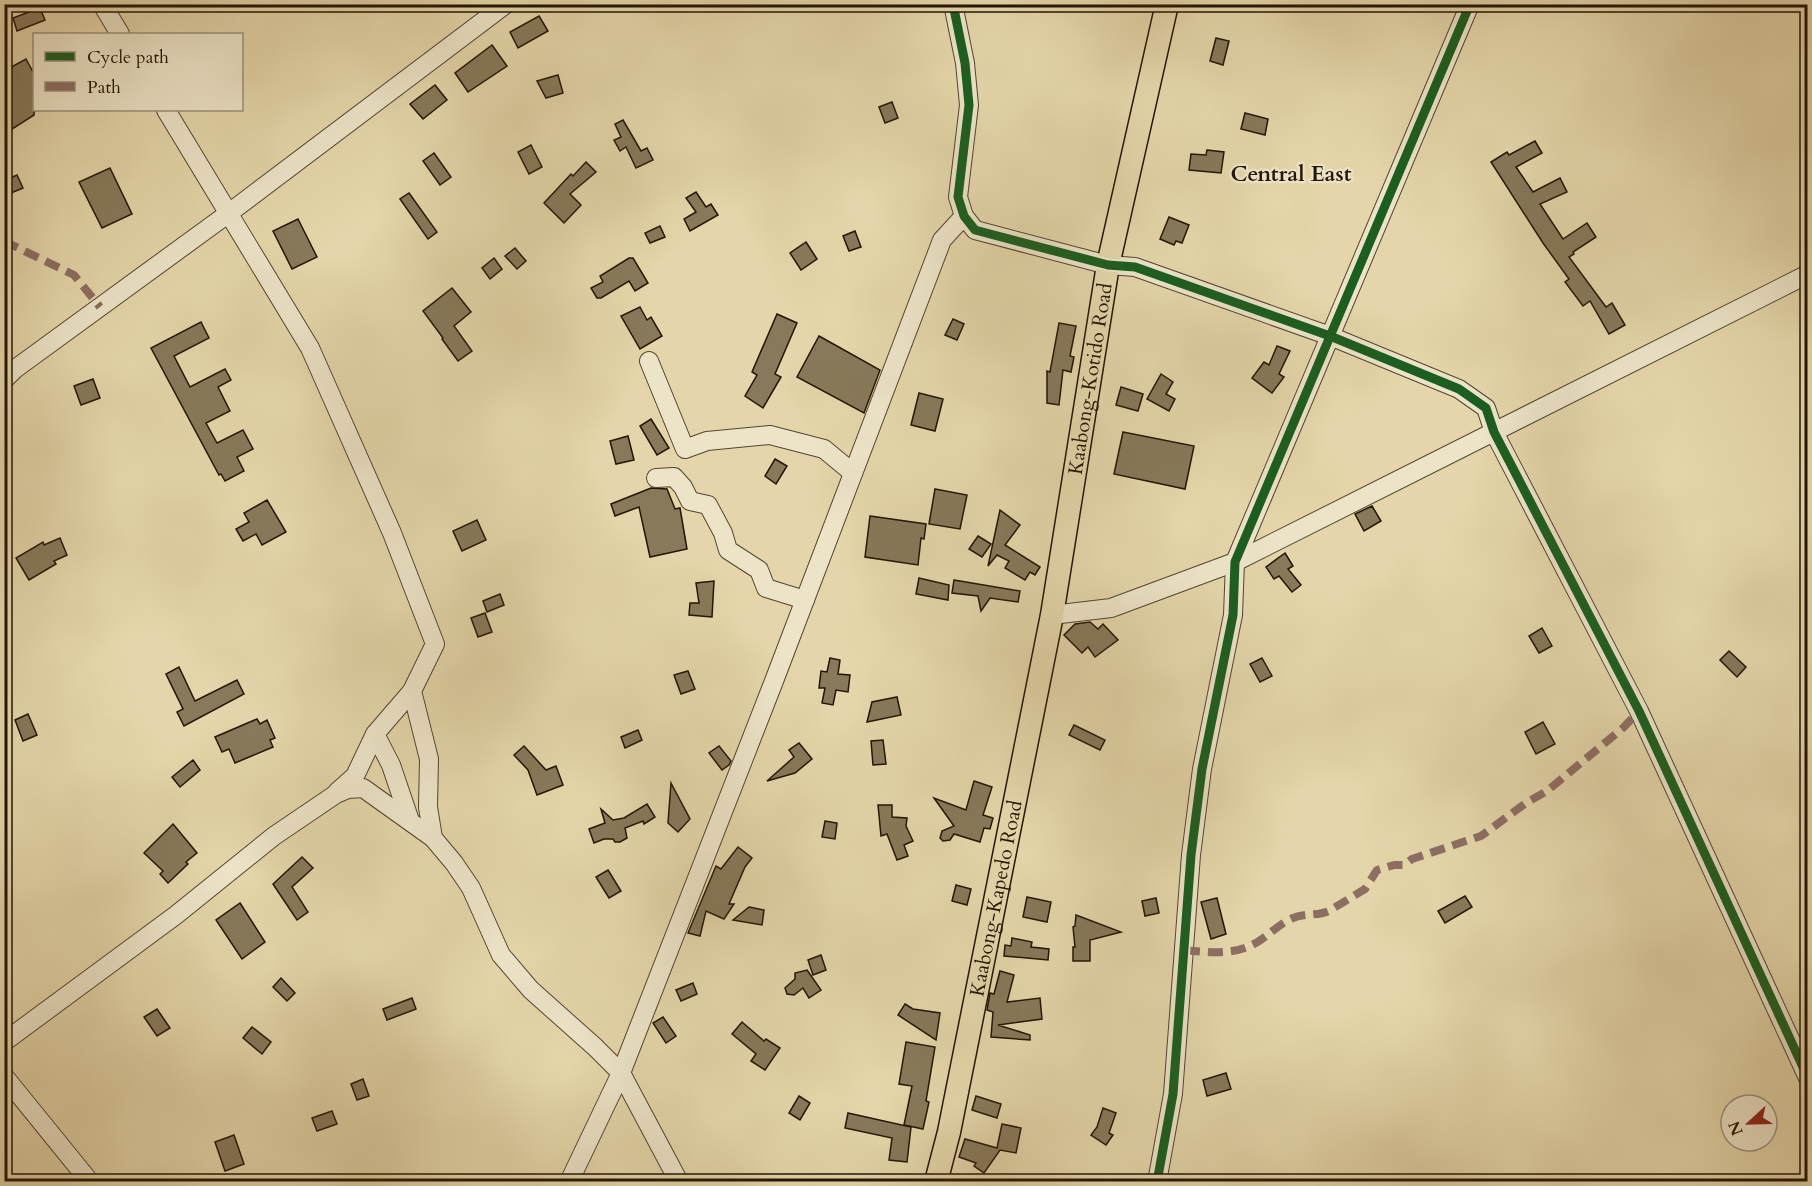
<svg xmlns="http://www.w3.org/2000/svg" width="1812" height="1186" viewBox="0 0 1812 1186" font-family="Cardo,serif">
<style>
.building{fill:#87795a;stroke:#231504;stroke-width:1.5}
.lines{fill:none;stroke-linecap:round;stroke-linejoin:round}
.minor-casing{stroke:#53452e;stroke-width:20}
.major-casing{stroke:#231504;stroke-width:25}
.minor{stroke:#ede4c8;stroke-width:18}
.major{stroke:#e4d6aa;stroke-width:22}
.quiet{stroke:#8d6e63;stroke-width:8;stroke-dasharray:15 8;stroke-linecap:butt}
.cycleway-casing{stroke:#ede4c8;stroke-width:13}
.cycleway{stroke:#1b5e20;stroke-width:9}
.labels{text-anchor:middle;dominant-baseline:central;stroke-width:4.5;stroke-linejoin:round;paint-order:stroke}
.street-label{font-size:20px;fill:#231504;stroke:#ede4c8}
.quarter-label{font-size:22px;font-weight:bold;fill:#231504;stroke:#ede4c8}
</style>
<rect width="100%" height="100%" fill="#e4d6aa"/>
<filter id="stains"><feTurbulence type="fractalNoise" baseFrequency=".00333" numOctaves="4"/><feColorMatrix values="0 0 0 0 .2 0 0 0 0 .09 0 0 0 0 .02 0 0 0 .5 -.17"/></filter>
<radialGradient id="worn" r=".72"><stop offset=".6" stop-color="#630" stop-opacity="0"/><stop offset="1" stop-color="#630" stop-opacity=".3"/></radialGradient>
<!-- building -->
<g class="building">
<polygon points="40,8 45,20 17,31 13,18"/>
<polygon points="539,16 548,31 518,48 510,32"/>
<polygon points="1216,38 1229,41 1223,65 1210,61"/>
<polygon points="492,45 507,66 468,92 455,73"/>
<polygon points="26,59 34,74 34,115 9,131 4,124 4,71"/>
<polygon points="558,75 563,93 546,98 537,81"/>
<polygon points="435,85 447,100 423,119 410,104"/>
<polygon points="892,102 898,118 885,123 879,107"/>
<polygon points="1245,113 1268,119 1265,135 1241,129"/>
<polygon points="623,120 641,151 647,148 653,160 636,168 626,147 620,151 614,140 621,137 615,124"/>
<polygon points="1535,141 1542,153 1516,167 1533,192 1560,178 1567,192 1540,204 1563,239 1587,223 1596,237 1573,252 1574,254 1569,257 1606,307 1612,303 1625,325 1609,334 1590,301 1583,306 1565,282 1569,279 1543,243 1491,162 1507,152 1509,155"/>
<polygon points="531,145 542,167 529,174 518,152"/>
<polygon points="1207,150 1224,152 1221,173 1189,170 1191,154 1206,155"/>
<polygon points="434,153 451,177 440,185 423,161"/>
<polygon points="586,162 596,172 570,194 581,205 564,223 544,203 571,174 573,176"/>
<polygon points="110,168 132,214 102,228 79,182"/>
<polygon points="17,175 23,188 11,193 6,180"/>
<polygon points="696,192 706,207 711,204 718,215 690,231 684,219 696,212 686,198"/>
<polygon points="409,193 437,232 428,239 400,199"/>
<polygon points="1169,217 1189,225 1182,243 1176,241 1174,245 1160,239"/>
<polygon points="298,219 317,257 292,269 273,231"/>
<polygon points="660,226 665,237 650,243 645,233"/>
<polygon points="855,231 861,247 849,251 843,236"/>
<polygon points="806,242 817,259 801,270 790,253"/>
<polygon points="515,248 526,261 517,269 505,256"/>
<polygon points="494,258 502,269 490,279 482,268"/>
<polygon points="629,258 633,258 648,283 635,291 629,281 601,298 597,298 591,288 603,282 600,276"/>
<polygon points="452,288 471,312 454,326 472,351 458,361 442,339 443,338 423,311"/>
<polygon points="640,307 647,320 651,317 662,336 640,349 621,316"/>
<polygon points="777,314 797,323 775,374 781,377 763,408 745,396 757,375 752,372"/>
<polygon points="953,319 964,324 957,340 945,335"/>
<polygon points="201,322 209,338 174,356 190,387 225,369 231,380 218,387 230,411 206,423 217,443 243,430 253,449 237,457 244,471 225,481 221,474 219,475 151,348"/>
<polygon points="1059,323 1076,326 1070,356 1074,357 1071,372 1063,370 1059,405 1047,403 1047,371 1050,372"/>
<polygon points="819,336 880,370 864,413 797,377"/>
<polygon points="1277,346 1290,351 1279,374 1284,377 1272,393 1252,378 1264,362 1269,365"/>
<polygon points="1161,374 1173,382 1166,394 1175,399 1169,411 1147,399"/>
<polygon points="93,379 100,398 81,405 74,386"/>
<polygon points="1121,387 1143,394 1138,411 1116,405"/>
<polygon points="919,393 943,399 935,431 911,425"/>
<polygon points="651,419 669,448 657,455 640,426"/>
<polygon points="1123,432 1194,446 1185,489 1114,474"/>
<polygon points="628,436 634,460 616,464 610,441"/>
<polygon points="775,459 787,466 776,484 765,476"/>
<polygon points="651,488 667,489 675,509 680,508 687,549 650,557 639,507 615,516 611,504"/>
<polygon points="935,489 967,495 960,529 929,524"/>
<polygon points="267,500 286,532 262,545 256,534 243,541 236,529 249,522 244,513"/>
<polygon points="1372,506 1381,521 1364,531 1355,514"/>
<polygon points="1000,510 1020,525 1005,545 1040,567 1035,575 1030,572 1025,580 1005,568 1009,561 997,555 988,566"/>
<polygon points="870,516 926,524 924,539 921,538 918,565 865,557"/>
<polygon points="477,520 486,540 462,551 453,531"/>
<polygon points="978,536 991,544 982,557 969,549"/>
<polygon points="60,538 67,555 54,561 56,564 29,580 16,558 43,542 44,545"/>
<polygon points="1285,553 1293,566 1288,569 1301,585 1292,592 1279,576 1274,579 1266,567"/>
<polygon points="919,578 949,585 948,600 916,594"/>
<polygon points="954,580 1020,591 1018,602 990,598 981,611 978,596 952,593"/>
<polygon points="714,581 712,617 689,615 690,603 699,603 696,583"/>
<polygon points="500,594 504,605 487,612 483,601"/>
<polygon points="485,613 492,632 478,637 471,618"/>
<polygon points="1090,622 1098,629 1103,624 1118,640 1095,657 1088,647 1082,653 1064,635 1075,624"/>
<polygon points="1542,628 1552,646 1539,653 1529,636"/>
<polygon points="1729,651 1746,667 1737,677 1720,660"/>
<polygon points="830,658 840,660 838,674 850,675 848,692 836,690 833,705 822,703 825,688 819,688 821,671 827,672"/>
<polygon points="1262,658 1272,676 1260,682 1250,664"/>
<polygon points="179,667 195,701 237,680 244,694 184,726 177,712 183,709 166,674"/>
<polygon points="688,671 695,689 681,694 674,675"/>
<polygon points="897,697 901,715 867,722 872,702"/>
<polygon points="28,714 37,735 23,741 15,720"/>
<polygon points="257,719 260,724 267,720 275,738 270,740 273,747 235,763 229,749 222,752 215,737"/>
<polygon points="1543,722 1555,744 1536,754 1525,732"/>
<polygon points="1074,725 1105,740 1100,750 1069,735"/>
<polygon points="638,730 642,740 625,748 621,737"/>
<polygon points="883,740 886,764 873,765 871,741"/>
<polygon points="799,743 812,759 795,773 767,781 794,757 789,750"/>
<polygon points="524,746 546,770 556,766 563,785 537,795 528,770 514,755"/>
<polygon points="719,746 731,761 729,765 722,770 709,753"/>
<polygon points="193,760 200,770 180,787 172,777"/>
<polygon points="974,781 992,787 983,815 993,818 990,829 984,828 980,842 954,834 950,840 943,841 940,838 942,831 954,826 934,798 966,810"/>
<polygon points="671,783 690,819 678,832 668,823"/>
<polygon points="647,804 655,817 644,824 643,821 625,828 627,838 620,842 615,842 613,839 604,839 594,843 589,829 605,823 601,809 613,820 624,818"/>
<polygon points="878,805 892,805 892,817 907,818 906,826 913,841 904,845 908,856 897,860 887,834 881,836"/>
<polygon points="825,821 837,823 835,839 822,837"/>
<polygon points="173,824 197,853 186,862 188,864 168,883 160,874 163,871 144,853"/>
<polygon points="738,847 752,858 745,867 729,904 734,904 724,919 706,911 700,936 688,933 716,866 721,869"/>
<polygon points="302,857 313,868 292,887 308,912 297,920 273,884"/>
<polygon points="608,870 621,891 609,898 596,877"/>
<polygon points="956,885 971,889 967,905 952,901"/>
<polygon points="1465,896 1472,907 1445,923 1438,911"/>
<polygon points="1027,897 1051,902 1047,922 1023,917"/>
<polygon points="1156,898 1159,913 1145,916 1142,901"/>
<polygon points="1217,898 1226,934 1211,939 1201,902"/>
<polygon points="240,903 265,942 242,959 216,920"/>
<polygon points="749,907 764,910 762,925 733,920"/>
<polygon points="1076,915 1121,932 1090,940 1090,961 1073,961 1073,947 1075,947 1073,927 1075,926"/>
<polygon points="1012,938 1032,942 1031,947 1049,949 1048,960 1004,956 1005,945 1011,946"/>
<polygon points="821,955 826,970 813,975 808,960"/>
<polygon points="807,970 821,990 809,998 803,988 794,995 787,994 785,988 795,979 795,973"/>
<polygon points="1000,971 1014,975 1007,1002 1040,998 1042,1019 998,1025 1030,1035 1030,1040 991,1037 993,1012 987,1010 990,993 994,994"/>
<polygon points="281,978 295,993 287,1001 273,987"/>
<polygon points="693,983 697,994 681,1001 676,990"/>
<polygon points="412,998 416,1009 387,1020 383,1009"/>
<polygon points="905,1004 913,1009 940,1013 936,1040 898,1015"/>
<polygon points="157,1009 170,1028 157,1036 144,1017"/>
<polygon points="663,1017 676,1036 666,1043 653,1023"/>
<polygon points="742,1022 764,1041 766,1039 780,1048 765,1070 751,1061 756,1054 732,1034"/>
<polygon points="252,1027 271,1042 262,1054 243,1038"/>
<polygon points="906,1042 935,1047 926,1101 929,1102 923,1129 904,1125 912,1086 899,1084"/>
<polygon points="1226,1073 1231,1089 1207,1096 1203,1080"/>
<polygon points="363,1079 369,1096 357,1100 351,1084"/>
<polygon points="799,1096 810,1103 800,1120 789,1113"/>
<polygon points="976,1096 1001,1104 997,1118 972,1110"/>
<polygon points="1103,1108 1116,1113 1109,1133 1113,1135 1106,1145 1091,1135 1097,1127"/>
<polygon points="332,1111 337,1124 317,1131 312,1118"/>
<polygon points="848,1113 911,1127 907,1162 889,1160 892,1138 845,1128"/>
<polygon points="1002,1124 1021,1128 1016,1153 1000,1150 984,1173 974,1166 976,1163 959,1157 965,1139 997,1148"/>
<polygon points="234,1135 244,1164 225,1171 215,1142"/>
</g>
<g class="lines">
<!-- minor casing -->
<g class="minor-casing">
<g id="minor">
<polyline points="102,4 120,34"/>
<polyline points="953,4 965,63 969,105 958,197 964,216 975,230 1108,265 1135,267 1330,336 1459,389 1486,408 1494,432 1639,711 1808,1078"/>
<polyline points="166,110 310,348 392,533 435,644 412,691 429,759 428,807 433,838 454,863 471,888 501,955 531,990 595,1047 621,1073 679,1182"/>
<polyline points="649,361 685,449 707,441 770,435 824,449 853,473"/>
<polyline points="4,380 15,369 229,213 506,4"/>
<polyline points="656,478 674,477 683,487 690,501 708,505 723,533 728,550 759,570 766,588 805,600"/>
<polyline points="1052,615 1111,608 1235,562 1808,274"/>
<polyline points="375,734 391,765 410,821"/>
<polyline points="337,792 355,776 375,734 412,691"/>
<polyline points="4,1042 176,915 274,836 336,794 348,789 363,788 433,838"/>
<polyline points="4,1076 90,1182"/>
<polyline points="569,1182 621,1073 774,681 942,240 964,216"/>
<polyline points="1157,1182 1173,1094 1191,855 1202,769 1233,615 1235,562 1470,4"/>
</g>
</g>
<!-- major casing -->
<g class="major-casing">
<g id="major">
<path id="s1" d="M 936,1182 L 949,1132 L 1052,615 L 1108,265 L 1167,4"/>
</g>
</g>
<!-- minor -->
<use href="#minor" class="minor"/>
<!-- major -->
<use href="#major" class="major"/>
<!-- quiet -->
<g class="quiet">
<polyline points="4,241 74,275 100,307"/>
<path d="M 1185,950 C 1211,953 1239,956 1262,939 C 1272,932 1281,923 1293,918 C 1305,913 1318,916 1329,911 L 1365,889 L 1377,870 L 1394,865 L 1404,865 L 1412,859 L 1481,836 L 1526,803 L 1547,791 L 1623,728 L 1639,711"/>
</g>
<!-- cycleway casing -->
<g class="cycleway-casing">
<g id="cycleway">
<polyline points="953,4 965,63 969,105 958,197 964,216 975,230 1108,265 1135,267 1330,336 1459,389 1486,408 1494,432 1639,711 1808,1078"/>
<polyline points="1157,1182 1173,1094 1191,855 1202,769 1233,615 1235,562 1470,4"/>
</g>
</g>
<!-- cycleway -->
<use href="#cycleway" class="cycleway"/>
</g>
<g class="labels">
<!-- street labels -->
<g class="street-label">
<text stroke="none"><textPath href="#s1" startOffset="818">Kaabong-Kotido Road</textPath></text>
<text stroke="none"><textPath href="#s1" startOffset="290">Kaabong-Kapedo Road</textPath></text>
</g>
<!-- quarter labels -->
<g class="quarter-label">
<text x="1291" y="174">Central East</text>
</g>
</g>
<!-- margin -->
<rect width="1812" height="1186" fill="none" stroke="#e4d6aa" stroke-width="24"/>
<rect x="6" y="6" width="1800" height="1174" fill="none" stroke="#231504" stroke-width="3"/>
<rect x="12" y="12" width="1788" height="1162" fill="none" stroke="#231504" stroke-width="1.5"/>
<!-- legend -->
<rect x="33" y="33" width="210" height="78" fill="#ede4c8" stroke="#9c917a" stroke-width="1.5"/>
<rect x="45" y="52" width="30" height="9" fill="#1b5e20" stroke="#9c917a" stroke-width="1.5"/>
<text x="87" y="63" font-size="18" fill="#231504">Cycle path</text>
<rect x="45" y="82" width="30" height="9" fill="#8d6e63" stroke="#9c917a" stroke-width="1.5"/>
<text x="87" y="93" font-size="18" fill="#231504">Path</text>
<!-- north arrow -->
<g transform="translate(1749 1123) rotate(248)"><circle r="28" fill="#ede4c8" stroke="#9c917a" stroke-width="1.5"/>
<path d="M0-4.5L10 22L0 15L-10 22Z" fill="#8f2418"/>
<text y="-9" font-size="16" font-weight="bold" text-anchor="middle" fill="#231504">N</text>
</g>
<rect width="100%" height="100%" filter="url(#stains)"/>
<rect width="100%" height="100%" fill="url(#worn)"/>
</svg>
